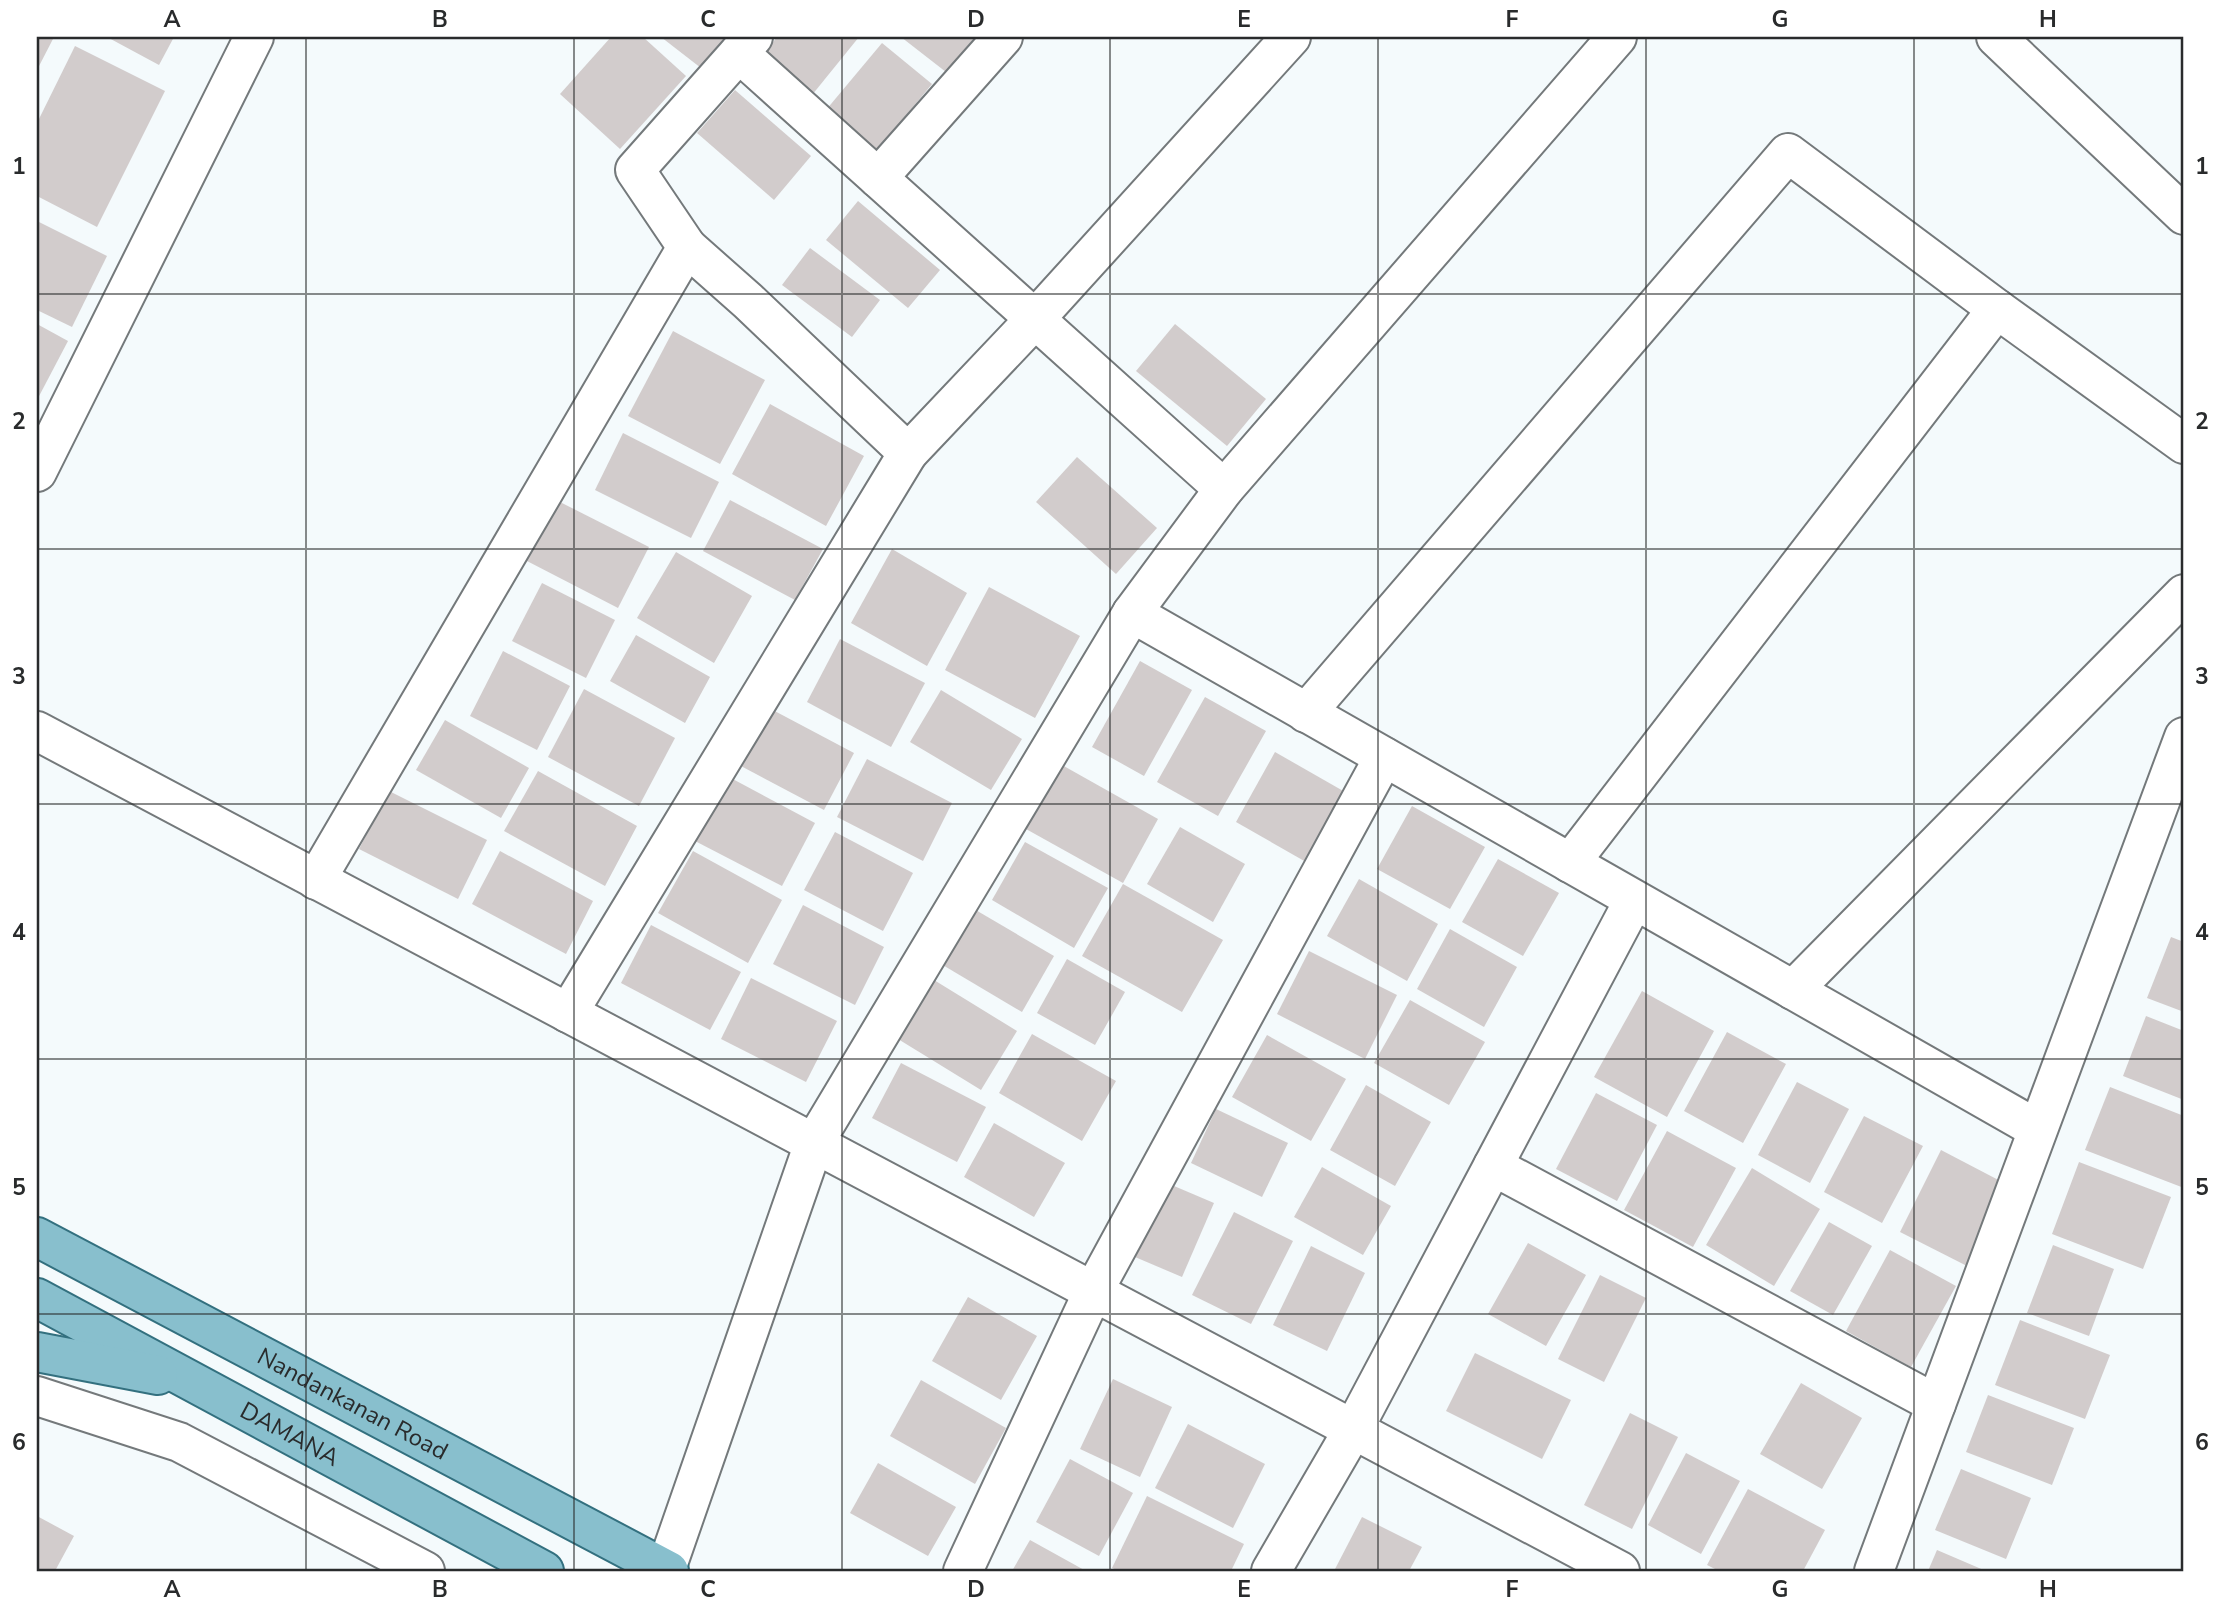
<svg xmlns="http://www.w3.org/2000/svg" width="2221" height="1608" viewBox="0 0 2221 1608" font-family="'Nunito Sans',sans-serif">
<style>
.building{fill:#d2cccc}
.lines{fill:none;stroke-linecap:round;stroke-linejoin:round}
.street-casing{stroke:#74797b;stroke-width:42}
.primary-casing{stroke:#33707f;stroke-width:42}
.street{stroke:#fff;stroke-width:38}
.primary{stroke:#88bfcd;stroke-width:38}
.grid{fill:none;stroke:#292b2c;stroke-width:2;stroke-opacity:0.55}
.labels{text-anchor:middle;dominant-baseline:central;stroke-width:5;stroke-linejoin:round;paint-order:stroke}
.street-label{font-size:24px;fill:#292b2c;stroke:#fff}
.neatline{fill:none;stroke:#292b2c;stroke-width:2.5}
.grid-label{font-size:23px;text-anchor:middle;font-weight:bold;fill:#292b2c}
</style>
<rect width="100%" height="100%" fill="#f4fafc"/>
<!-- building -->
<g class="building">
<polygon points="37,37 54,37 37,70"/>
<polygon points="107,37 174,37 159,65"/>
<polygon points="611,37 643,37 686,76 620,149 560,94"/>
<polygon points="661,37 725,37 701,68"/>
<polygon points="777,37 859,37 812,95 763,55"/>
<polygon points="901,37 975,37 946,72"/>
<polygon points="882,43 932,84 876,152 826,110"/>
<polygon points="75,46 165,91 97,227 37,196 37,123"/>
<polygon points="735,90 811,156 774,200 697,133"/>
<polygon points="858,201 940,270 908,308 826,240"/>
<polygon points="37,221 107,256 72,327 37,310"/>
<polygon points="810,248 880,300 852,337 782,285"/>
<polygon points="37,324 68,341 37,400"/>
<polygon points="1175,324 1266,399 1227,446 1136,371"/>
<polygon points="673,331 765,380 720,464 628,416"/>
<polygon points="770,404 864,456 826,526 732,474"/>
<polygon points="623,433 719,482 691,538 595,490"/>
<polygon points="1077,457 1157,528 1116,574 1036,502"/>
<polygon points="556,500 649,547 618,608 525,560"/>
<polygon points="730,500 823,549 795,600 703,551"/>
<polygon points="892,549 967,593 927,666 851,623"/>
<polygon points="676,552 752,596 714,663 637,618"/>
<polygon points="542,583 615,620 586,678 512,641"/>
<polygon points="989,587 1080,636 1035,718 945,670"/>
<polygon points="636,635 710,677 685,723 610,681"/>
<polygon points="840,639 925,683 891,747 807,702"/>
<polygon points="503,651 570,686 537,750 470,716"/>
<polygon points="1140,661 1192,690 1144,776 1092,747"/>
<polygon points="584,689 675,738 639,806 548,757"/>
<polygon points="941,690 1022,739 991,790 910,742"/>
<polygon points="1205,697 1266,731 1218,816 1157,782"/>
<polygon points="769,708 854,753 824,810 739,765"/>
<polygon points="445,720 529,768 501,818 416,770"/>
<polygon points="1275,752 1345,792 1306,862 1236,822"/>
<polygon points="867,759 952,803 923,861 837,817"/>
<polygon points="1062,765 1158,819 1123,883 1026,829"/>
<polygon points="538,771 637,826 605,886 504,831"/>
<polygon points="729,777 815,823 782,886 695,841"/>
<polygon points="389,791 487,840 458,899 359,849"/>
<polygon points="1412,806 1485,847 1450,909 1377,869"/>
<polygon points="1180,827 1245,864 1213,922 1147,884"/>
<polygon points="835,832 913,873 883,931 804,890"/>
<polygon points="1025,842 1108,888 1074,948 992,900"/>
<polygon points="500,851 593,901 566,954 472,904"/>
<polygon points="693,851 782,900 748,963 658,913"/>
<polygon points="1498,859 1559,893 1523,956 1462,922"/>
<polygon points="1359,879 1438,924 1407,981 1327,936"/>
<polygon points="1123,884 1223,940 1182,1012 1082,956"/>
<polygon points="803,905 884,947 855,1005 773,964"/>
<polygon points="974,909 1054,956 1022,1012 941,964"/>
<polygon points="651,925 741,972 710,1030 621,983"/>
<polygon points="1450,929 1517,967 1484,1027 1417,989"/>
<polygon points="2171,937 2184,942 2184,1012 2147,998"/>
<polygon points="1309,951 1397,995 1365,1059 1277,1014"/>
<polygon points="1067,959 1125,992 1095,1045 1037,1013"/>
<polygon points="751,978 837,1021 806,1082 721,1039"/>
<polygon points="934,980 1017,1031 981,1090 898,1039"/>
<polygon points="1642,991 1714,1031 1667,1117 1594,1077"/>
<polygon points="1410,1000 1485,1042 1449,1105 1374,1063"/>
<polygon points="2146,1016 2184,1031 2184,1100 2123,1076"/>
<polygon points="1727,1032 1786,1064 1743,1143 1684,1111"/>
<polygon points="1032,1034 1116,1081 1082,1141 999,1093"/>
<polygon points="1267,1035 1346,1079 1311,1141 1232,1097"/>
<polygon points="901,1063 986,1107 957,1162 872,1118"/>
<polygon points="1797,1082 1849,1109 1810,1183 1758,1155"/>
<polygon points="1366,1085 1431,1122 1395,1186 1330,1150"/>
<polygon points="2110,1087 2184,1116 2184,1188 2085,1150"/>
<polygon points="1596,1093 1657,1125 1617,1201 1556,1169"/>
<polygon points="1216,1109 1288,1143 1262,1197 1191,1163"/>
<polygon points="1864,1116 1923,1146 1882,1223 1824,1192"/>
<polygon points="994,1123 1065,1163 1034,1217 964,1177"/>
<polygon points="1667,1131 1736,1168 1693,1247 1624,1210"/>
<polygon points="1941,1150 2008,1185 1967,1266 1900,1232"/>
<polygon points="2079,1162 2171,1197 2143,1269 2052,1234"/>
<polygon points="1322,1167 1391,1206 1363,1255 1294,1217"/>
<polygon points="1752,1168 1820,1209 1774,1286 1706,1245"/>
<polygon points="1167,1183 1214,1203 1182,1277 1135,1257"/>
<polygon points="1234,1212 1293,1241 1251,1324 1192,1295"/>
<polygon points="1829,1222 1872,1246 1833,1315 1790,1291"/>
<polygon points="1528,1243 1586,1275 1546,1346 1488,1314"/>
<polygon points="2053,1245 2114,1269 2089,1336 2027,1313"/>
<polygon points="1311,1246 1365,1273 1327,1351 1273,1325"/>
<polygon points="1890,1250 1956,1286 1911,1367 1846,1331"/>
<polygon points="1600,1275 1646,1298 1604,1382 1558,1359"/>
<polygon points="968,1297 1037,1336 1001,1400 932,1361"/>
<polygon points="2020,1320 2110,1355 2085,1419 1995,1385"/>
<polygon points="1475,1353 1571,1400 1542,1459 1446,1411"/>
<polygon points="1113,1379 1172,1407 1140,1477 1080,1449"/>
<polygon points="921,1380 1006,1428 975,1484 890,1436"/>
<polygon points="1801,1383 1862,1418 1822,1489 1760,1454"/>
<polygon points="1988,1395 2074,1428 2052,1485 1966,1452"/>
<polygon points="1630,1413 1678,1437 1632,1529 1584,1505"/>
<polygon points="1188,1424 1265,1464 1233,1528 1155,1488"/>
<polygon points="1686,1453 1740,1481 1701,1554 1648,1525"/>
<polygon points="1070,1459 1133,1493 1099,1556 1036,1522"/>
<polygon points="878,1463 956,1507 928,1556 850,1513"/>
<polygon points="1961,1469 2031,1498 2006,1559 1935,1530"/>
<polygon points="1748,1489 1825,1530 1803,1571 1719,1571 1707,1565"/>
<polygon points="1147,1496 1244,1544 1231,1571 1119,1571 1112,1568"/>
<polygon points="37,1516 74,1536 55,1571 37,1571"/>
<polygon points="1362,1517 1422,1547 1409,1571 1334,1571"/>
<polygon points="1030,1540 1086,1571 1012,1571"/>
<polygon points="1937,1550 1986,1571 1928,1571"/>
</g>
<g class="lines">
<!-- street casing -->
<g class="street-casing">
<g id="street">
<polyline points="1996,37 2184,215"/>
<polyline points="739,53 1224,489"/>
<polyline points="878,178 1003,37"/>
<polyline points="687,247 748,301 908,453 1035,319 1291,37"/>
<polyline points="37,472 254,37"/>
<polyline points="1132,613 2037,1129"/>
<polyline points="1306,713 1788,153 1997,309 2184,444"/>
<polyline points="37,731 1620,1571"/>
<polyline points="1570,863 1997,309"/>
<polyline points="316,880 687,247 635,170 753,37"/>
<polyline points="1793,990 2184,594"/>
<polyline points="568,1013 908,453"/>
<polyline points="1493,1166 1936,1404"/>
<polyline points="37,1396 179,1442 425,1571"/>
<polyline points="666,1569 814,1143 1132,613 1224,489 1617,37"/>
<polyline points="963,1571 1093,1292 1384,757"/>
<polyline points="1271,1571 1353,1430 1634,900"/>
<polyline points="1874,1571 2184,737"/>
</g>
</g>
<!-- primary casing -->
<g class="primary-casing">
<g id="primary">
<path id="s1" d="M 37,1237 L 669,1571"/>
<path id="s2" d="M 37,1298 L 544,1571"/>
<polyline points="37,1352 158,1375"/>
</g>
</g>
<!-- street -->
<use href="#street" class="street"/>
<!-- primary -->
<use href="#primary" class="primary"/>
</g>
<!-- grid -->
<path class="grid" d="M 306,37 L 306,1571M 574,37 L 574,1571M 842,37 L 842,1571M 1110,37 L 1110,1571M 1378,37 L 1378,1571M 1646,37 L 1646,1571M 1914,37 L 1914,1571M 37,294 L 2184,294M 37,549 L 2184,549M 37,804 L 2184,804M 37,1059 L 2184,1059M 37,1314 L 2184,1314"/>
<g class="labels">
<!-- street labels -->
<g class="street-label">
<text stroke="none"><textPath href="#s1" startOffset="357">Nandankanan Road</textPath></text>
<text stroke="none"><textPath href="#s2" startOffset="287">DAMANA</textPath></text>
</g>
</g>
<!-- border -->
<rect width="2221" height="1608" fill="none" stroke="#ffffff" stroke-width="77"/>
<rect x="38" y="38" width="2144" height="1532" class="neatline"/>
<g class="grid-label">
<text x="172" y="27">A</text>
<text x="440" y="27">B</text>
<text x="708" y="27">C</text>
<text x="976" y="27">D</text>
<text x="1244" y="27">E</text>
<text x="1512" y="27">F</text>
<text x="1780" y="27">G</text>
<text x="2048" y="27">H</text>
<text x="19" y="174">1</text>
<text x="2202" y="174">1</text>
<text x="19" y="429">2</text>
<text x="2202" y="429">2</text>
<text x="19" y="684">3</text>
<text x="2202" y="684">3</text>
<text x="19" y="940">4</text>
<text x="2202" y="940">4</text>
<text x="19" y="1195">5</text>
<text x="2202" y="1195">5</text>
<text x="19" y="1450">6</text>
<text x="2202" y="1450">6</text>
<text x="172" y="1597">A</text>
<text x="440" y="1597">B</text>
<text x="708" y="1597">C</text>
<text x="976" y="1597">D</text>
<text x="1244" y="1597">E</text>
<text x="1512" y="1597">F</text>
<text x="1780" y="1597">G</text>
<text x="2048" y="1597">H</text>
</g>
</svg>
